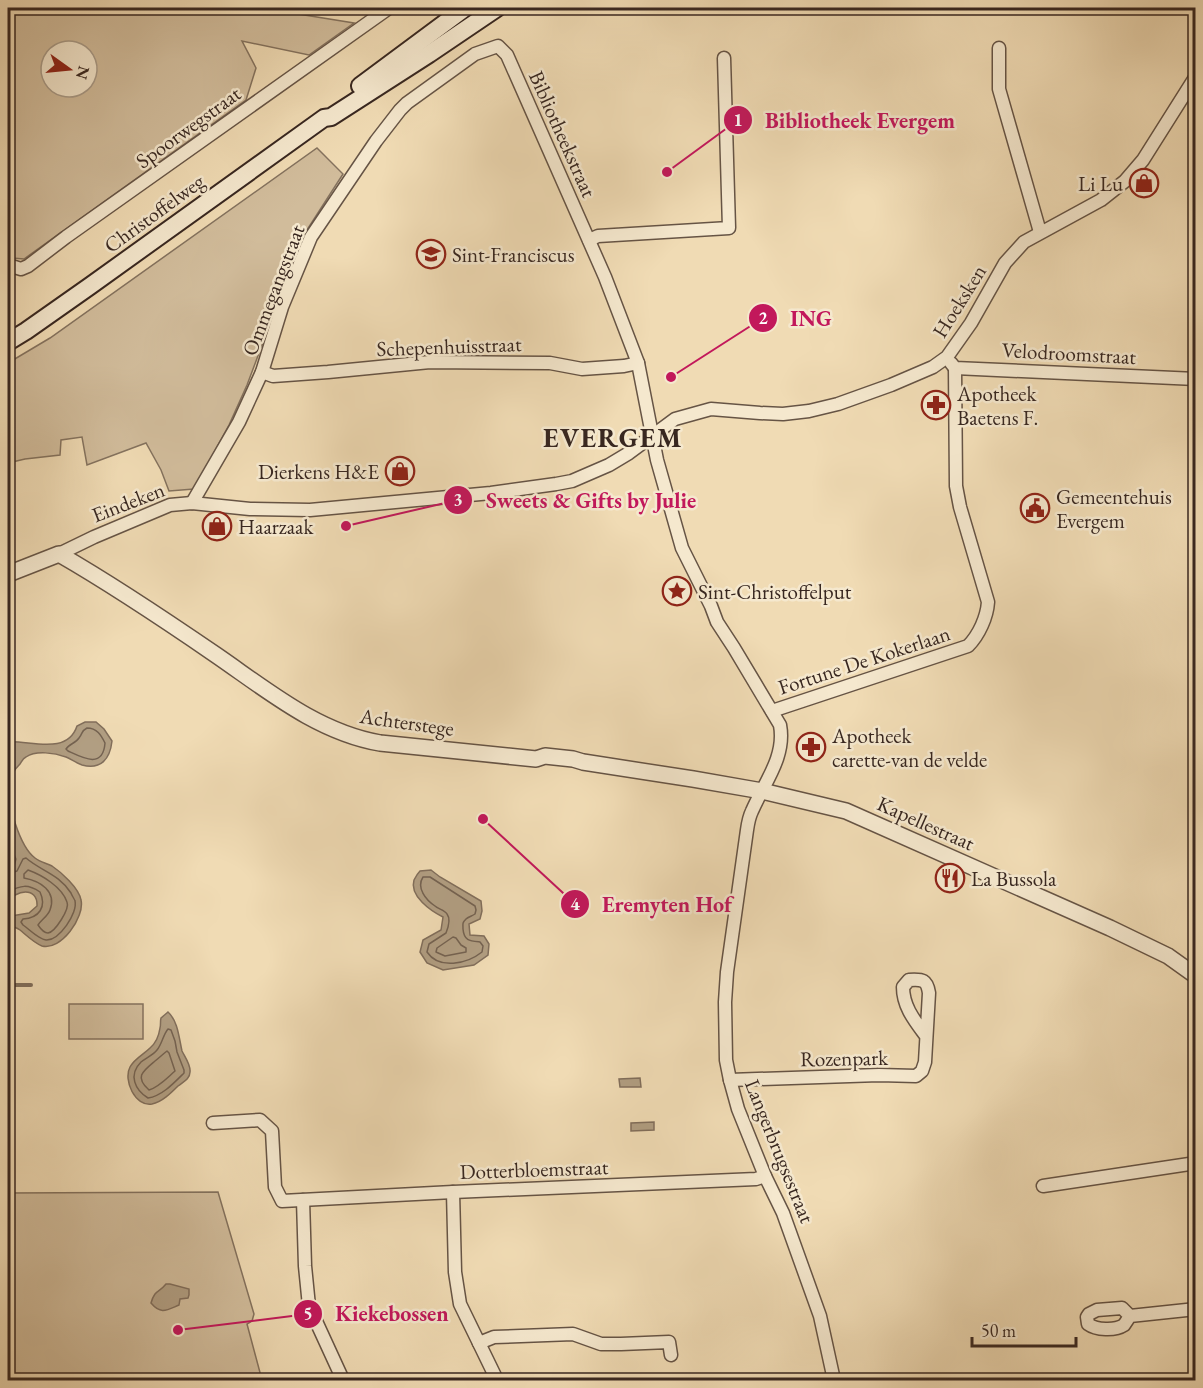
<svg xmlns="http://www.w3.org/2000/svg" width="1203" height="1388" viewBox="0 0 1203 1388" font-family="'EB Garamond',serif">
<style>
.green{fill:#d1bc9b;stroke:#84725e;stroke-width:1.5;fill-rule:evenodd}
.water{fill:#b19e82;stroke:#816e5b;stroke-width:1.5}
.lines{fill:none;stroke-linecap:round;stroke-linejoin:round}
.shore{stroke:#746251;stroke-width:1.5}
.stream{stroke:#816e5b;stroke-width:4}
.minor-casing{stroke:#665445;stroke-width:15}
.tertiary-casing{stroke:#665445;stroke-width:18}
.secondary-casing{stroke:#382720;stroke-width:20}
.minor{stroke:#f5e8ce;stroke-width:12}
.tertiary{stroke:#f5e8ce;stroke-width:15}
.secondary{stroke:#f5e8ce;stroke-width:16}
.labels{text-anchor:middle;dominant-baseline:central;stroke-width:5;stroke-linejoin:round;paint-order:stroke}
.street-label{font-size:21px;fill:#382720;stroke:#f5e8ce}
.poi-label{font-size:21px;fill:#382720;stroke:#f5e8ce;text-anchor:start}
.district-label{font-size:27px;font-weight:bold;letter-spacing:1.5px;fill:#382720;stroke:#f5e8ce}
.leader{fill:none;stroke:#c2185b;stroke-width:2}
.callout-dot{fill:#c2185b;stroke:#f5e8ce;stroke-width:2}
.mark-label{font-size:18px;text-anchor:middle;font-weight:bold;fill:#fff}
.callout-label{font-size:22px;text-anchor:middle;font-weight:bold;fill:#c2185b;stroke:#f5e8ce;stroke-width:5;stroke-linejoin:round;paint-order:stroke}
</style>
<rect width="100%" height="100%" fill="#f0dbb4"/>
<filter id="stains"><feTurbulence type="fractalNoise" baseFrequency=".00333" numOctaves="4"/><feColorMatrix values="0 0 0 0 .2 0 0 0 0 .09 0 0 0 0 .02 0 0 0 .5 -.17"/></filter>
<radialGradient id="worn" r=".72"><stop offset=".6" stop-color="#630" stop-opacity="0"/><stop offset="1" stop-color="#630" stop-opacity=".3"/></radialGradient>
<!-- green -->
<g class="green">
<path d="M 8,8 L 261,8 L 354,23 L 309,55 L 242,41 L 256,68 L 246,100 L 24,259 L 12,258 L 8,253 ZM 51,51 L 87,51 L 87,87 L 51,87 Z"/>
<polygon points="317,148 343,174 303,236 247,385 229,425 194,489 169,491 161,470 146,443 87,465 82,437 61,440 60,455 25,459 8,463 8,363 50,338"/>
<rect x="69" y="1004" width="74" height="35"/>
<polygon points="218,1192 254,1314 252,1321 247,1324 262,1380 8,1380 8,1193"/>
</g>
<!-- water -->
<g class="water">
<path d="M 85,722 L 96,722 L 104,729 L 112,741 C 110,759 101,770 82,765 C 76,763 71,759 66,757 C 55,753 36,750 26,757 C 23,758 22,761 20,764 C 15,769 10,776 9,783 C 6,802 20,847 35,858 C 40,862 46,863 52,866 C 61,872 79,888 81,900 C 85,917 61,951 42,946 C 34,943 26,935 20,930 C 16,927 12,927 8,924 L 8,914 L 11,916 L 29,913 L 37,906 C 38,886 15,890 8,902 L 8,868 L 14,866 L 16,859 L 8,841 L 8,742 C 29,740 67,756 77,726 Z"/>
<path d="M 431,870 L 440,877 L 481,901 L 482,911 L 480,919 L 469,924 L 470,935 L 484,936 L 489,944 L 488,955 L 474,965 L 443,970 L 427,963 L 420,952 L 423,940 L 441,930 L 443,917 C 431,911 409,896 414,880 C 415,878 419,872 420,871 Z"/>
<path d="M 168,1012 C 178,1021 179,1038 182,1051 C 185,1057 191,1065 190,1072 C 190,1079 183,1082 178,1086 C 171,1093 162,1102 152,1104 C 135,1107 123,1080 130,1067 C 135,1058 143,1055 150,1048 C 156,1043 159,1035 160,1028 C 161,1025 160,1021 161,1018 C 162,1017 167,1013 168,1012 Z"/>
<polygon points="640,1078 641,1087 620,1087 619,1079"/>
<polygon points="654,1122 654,1130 631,1131 631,1123"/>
<path d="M 166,1284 L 170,1284 L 189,1289 L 189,1295 L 188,1298 L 180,1299 L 179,1305 C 167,1310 161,1315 151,1303 C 155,1289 159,1293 166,1284 Z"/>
</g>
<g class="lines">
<!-- shore -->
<g class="shore">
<path d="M 87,728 C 97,728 101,735 105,743 C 103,769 83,758 68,751 L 66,749 C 69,744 76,743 79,738 C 83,733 81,731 87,728 Z"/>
<path d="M 28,870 C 42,875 62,887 67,902 C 70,909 55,932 48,933 C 44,933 40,928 38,925 C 41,920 48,916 50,910 C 57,891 40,881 24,878 L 24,874 Z"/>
<path d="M 8,874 L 17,871 L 23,859 L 26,858 C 41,871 59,874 71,893 C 71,894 75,900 75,901 C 78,913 59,941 46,940 C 38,939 29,929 23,925 L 21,922 L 23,919 C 39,918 47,907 40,892 C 28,884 21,885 8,892"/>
<path d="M 423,877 L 430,877 L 475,906 L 476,910 L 475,914 C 472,916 468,917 466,919 C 462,923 463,924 463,929 C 464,941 470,941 480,942 L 483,946 L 482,952 C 467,964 439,970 427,952 L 429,944 L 446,933 C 448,928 451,919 447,914 C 445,910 438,909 435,906 C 426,900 416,888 423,877 Z"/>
<polygon points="453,937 456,938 461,945 466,948 466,952 445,956 436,952 437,948"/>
<path d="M 168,1029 L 171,1030 L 175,1041 L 177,1052 L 184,1070 L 184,1073 C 174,1083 162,1096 148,1098 C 135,1090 128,1075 141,1062 C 146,1058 153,1055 157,1050 C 162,1044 163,1035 168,1029 Z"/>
<path d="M 167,1051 L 169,1053 L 175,1071 C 167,1078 159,1087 149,1090 C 134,1077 143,1071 155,1061 C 159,1058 163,1054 167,1051 Z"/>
</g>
<!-- stream -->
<polyline class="stream" points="8,985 31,985"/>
<!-- minor casing -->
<g class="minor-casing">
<g id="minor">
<polyline points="999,48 999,89 1040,232"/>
<polyline points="589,240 598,236 729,228 724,58"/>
<polyline points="8,265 21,269 28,266 66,237 389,8"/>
<polyline points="951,363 955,368 1196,379"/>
<polyline points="262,372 273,376 328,372 430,362 550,363 582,369 624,366 638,363"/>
<path d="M 192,503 L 239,422 L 262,372 L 282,307 L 311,237 L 376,141 L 400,110 L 407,103 L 475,54 L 498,46 L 507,55 L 605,277 L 638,363 L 657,460 L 682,548 L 711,606 L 717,622 L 734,648 L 780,725 C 786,757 764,783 752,811 C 749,817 748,823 747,830 L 727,972 L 725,1002 L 726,1060 L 730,1080 L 738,1109 L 765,1176 L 783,1213 L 820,1316 L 834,1380"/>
<polyline points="59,554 94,537 170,505 192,503 250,509 310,510 491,493 556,484 572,481 609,465 629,453 675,419 711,409 760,413 783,414 809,411 838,404 891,385 933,367 947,357 971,323 1005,263 1024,242 1101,200 1125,181 1143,160 1196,76"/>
<path d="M 772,711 L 968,646 C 979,635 987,617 988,602 L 960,507 L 956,486 L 955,368"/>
<path d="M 730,1080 L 879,1075 L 916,1076 L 922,1071 L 925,1062 L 929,993 C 927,980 923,979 909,980 L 903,987 C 903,1007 915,1021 926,1036"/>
<polyline points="213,1123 260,1120 272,1131 275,1187 282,1201 453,1192 756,1179 765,1176"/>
<polyline points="1043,1186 1196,1163"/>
<polyline points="453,1192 455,1272 460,1304 497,1380"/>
<polyline points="303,1200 305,1266 309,1306 343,1380"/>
<path d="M 1130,1316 L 1122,1308 L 1097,1310 L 1089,1314 L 1087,1317 L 1088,1324 C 1096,1330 1115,1331 1124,1325 C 1126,1322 1128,1319 1130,1316 L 1196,1309"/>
<polyline points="479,1343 494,1337 573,1334 601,1344 621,1344 669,1342 671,1355"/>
</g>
</g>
<!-- tertiary casing -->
<g class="tertiary-casing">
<path id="tertiary" d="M 8,574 L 59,554 C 113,585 165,620 216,655 C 267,690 317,732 380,743 L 536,759 L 545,756 L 573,759 L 583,762 L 693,779 L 762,791 L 846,811 L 1110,928 L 1168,956 L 1196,976"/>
</g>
<!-- secondary casing -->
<g class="secondary-casing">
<g id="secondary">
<polyline points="360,86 465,8"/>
<polyline points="8,342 26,331 90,286 324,118 331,117 429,54 497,8"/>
</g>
</g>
<!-- minor -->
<use href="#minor" class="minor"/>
<!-- tertiary -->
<use href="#tertiary" class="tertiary"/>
<!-- secondary -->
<use href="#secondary" class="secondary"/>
</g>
<!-- icons -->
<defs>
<g id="shop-ring" transform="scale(1.5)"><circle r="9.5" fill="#f5e8ce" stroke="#8f2418" stroke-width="1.5"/><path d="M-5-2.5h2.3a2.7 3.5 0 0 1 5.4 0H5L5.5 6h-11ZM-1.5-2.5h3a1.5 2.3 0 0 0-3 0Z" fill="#8f2418"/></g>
<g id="school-ring" transform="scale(1.5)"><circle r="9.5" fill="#f5e8ce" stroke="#8f2418" stroke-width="1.5"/><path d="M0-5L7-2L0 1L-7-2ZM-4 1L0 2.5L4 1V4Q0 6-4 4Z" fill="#8f2418"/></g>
<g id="pharmacy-ring" transform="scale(1.5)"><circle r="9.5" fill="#f5e8ce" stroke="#8f2418" stroke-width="1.5"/><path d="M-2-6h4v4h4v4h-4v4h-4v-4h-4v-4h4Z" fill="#8f2418"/></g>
<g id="civic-ring" transform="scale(1.5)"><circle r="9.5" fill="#f5e8ce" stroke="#8f2418" stroke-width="1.5"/><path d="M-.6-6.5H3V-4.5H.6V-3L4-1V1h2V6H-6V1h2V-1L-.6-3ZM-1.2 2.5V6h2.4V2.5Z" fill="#8f2418"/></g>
<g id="sight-ring" transform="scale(1.5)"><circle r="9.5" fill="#f5e8ce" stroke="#8f2418" stroke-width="1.5"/><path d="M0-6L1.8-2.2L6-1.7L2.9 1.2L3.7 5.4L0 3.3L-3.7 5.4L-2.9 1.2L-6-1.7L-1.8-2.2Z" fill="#8f2418"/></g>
<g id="restaurant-ring" transform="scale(1.5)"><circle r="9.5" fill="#f5e8ce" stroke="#8f2418" stroke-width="1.5"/><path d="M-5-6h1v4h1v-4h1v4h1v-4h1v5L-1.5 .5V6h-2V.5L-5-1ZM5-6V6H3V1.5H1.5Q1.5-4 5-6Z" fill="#8f2418"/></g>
</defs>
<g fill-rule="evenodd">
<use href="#shop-ring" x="1144" y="183"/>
<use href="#school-ring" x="431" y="254"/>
<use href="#pharmacy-ring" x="936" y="405"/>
<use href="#shop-ring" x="400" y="471"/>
<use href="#civic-ring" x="1035" y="508"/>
<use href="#shop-ring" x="217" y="526"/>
<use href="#sight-ring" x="677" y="591"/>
<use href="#pharmacy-ring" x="811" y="747"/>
<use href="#restaurant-ring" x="950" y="878"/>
</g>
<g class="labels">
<!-- street labels -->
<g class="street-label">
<text transform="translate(188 127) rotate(-36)">Spoorwegstraat</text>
<text transform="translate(563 134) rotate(66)">Bibliotheekstraat</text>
<text transform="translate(154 213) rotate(-36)">Christoffelweg</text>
<text transform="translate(273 290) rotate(-69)">Ommegangstraat</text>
<text transform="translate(959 301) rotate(-58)">Hoeksken</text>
<text transform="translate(449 346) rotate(-2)">Schepenhuisstraat</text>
<text transform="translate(1069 353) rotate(3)">Velodroomstraat</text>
<text transform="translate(128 502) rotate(-21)">Eindeken</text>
<text transform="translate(864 660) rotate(-18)">Fortune De Kokerlaan</text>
<text transform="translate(407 722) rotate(8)">Achterstege</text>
<text transform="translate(926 823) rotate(24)">Kapellestraat</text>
<text transform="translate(844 1058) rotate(-1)">Rozenpark</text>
<text transform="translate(780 1151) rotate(68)">Langerbrugsestraat</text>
<text transform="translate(534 1169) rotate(-2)">Dotterbloemstraat</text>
</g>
<!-- poi labels -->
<g class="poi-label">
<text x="1123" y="183" text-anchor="end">Li Lu</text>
<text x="452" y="254">Sint-Franciscus</text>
<text x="957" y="393">Apotheek<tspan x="957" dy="24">Baetens F.</tspan></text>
<text x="379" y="471" text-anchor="end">Dierkens H&amp;E</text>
<text x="1056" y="496">Gemeentehuis<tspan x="1056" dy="24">Evergem</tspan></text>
<text x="238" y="526">Haarzaak</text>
<text x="698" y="591">Sint-Christoffelput</text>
<text x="832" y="735">Apotheek<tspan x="832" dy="24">carette-van de velde</tspan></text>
<text x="971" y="878">La Bussola</text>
</g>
<!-- district labels -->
<g class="district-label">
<text x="613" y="437">EVERGEM</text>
</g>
</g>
<!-- callouts -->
<path class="leader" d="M667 172L738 120M671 377L763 318M346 526L458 500M483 819L575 904M178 1330L308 1314"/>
<g class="callout-dot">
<circle cx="667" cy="172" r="6"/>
<circle cx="671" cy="377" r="6"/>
<circle cx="346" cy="526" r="6"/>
<circle cx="483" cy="819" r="6"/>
<circle cx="178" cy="1330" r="6"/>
<circle cx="738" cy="120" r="15"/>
<circle cx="763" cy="318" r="15"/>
<circle cx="458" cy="500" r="15"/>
<circle cx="575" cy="904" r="15"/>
<circle cx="308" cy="1314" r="15"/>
</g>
<g class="mark-label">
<text x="738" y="126">1</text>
<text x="763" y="324">2</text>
<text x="458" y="506">3</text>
<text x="575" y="910">4</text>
<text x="308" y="1320">5</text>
</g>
<g class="callout-label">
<text x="860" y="128">Bibliotheek Evergem</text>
<text x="811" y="326">ING</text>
<text x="591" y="508">Sweets &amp; Gifts by Julie</text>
<text x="667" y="912">Eremyten Hof</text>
<text x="392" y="1321">Kiekebossen</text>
</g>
<!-- margin -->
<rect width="1203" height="1388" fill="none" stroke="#f0dbb4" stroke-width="30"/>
<rect x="9" y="9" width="1185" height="1370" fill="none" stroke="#382720" stroke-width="3"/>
<rect x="15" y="15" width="1173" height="1358" fill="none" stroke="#382720" stroke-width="1.5"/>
<!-- north arrow -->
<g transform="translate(69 69) rotate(105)"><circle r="28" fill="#f5e8ce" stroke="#a99b88" stroke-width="1.5"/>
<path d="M0-4.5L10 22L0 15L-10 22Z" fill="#8f2418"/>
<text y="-9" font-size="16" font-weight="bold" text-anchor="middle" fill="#382720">N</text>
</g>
<!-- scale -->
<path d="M972 1337v9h104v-9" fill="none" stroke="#382720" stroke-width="3"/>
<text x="981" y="1337" font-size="18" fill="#382720" stroke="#f5e8ce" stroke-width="4.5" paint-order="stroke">50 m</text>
<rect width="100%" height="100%" filter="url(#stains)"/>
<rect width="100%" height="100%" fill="url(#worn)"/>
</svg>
